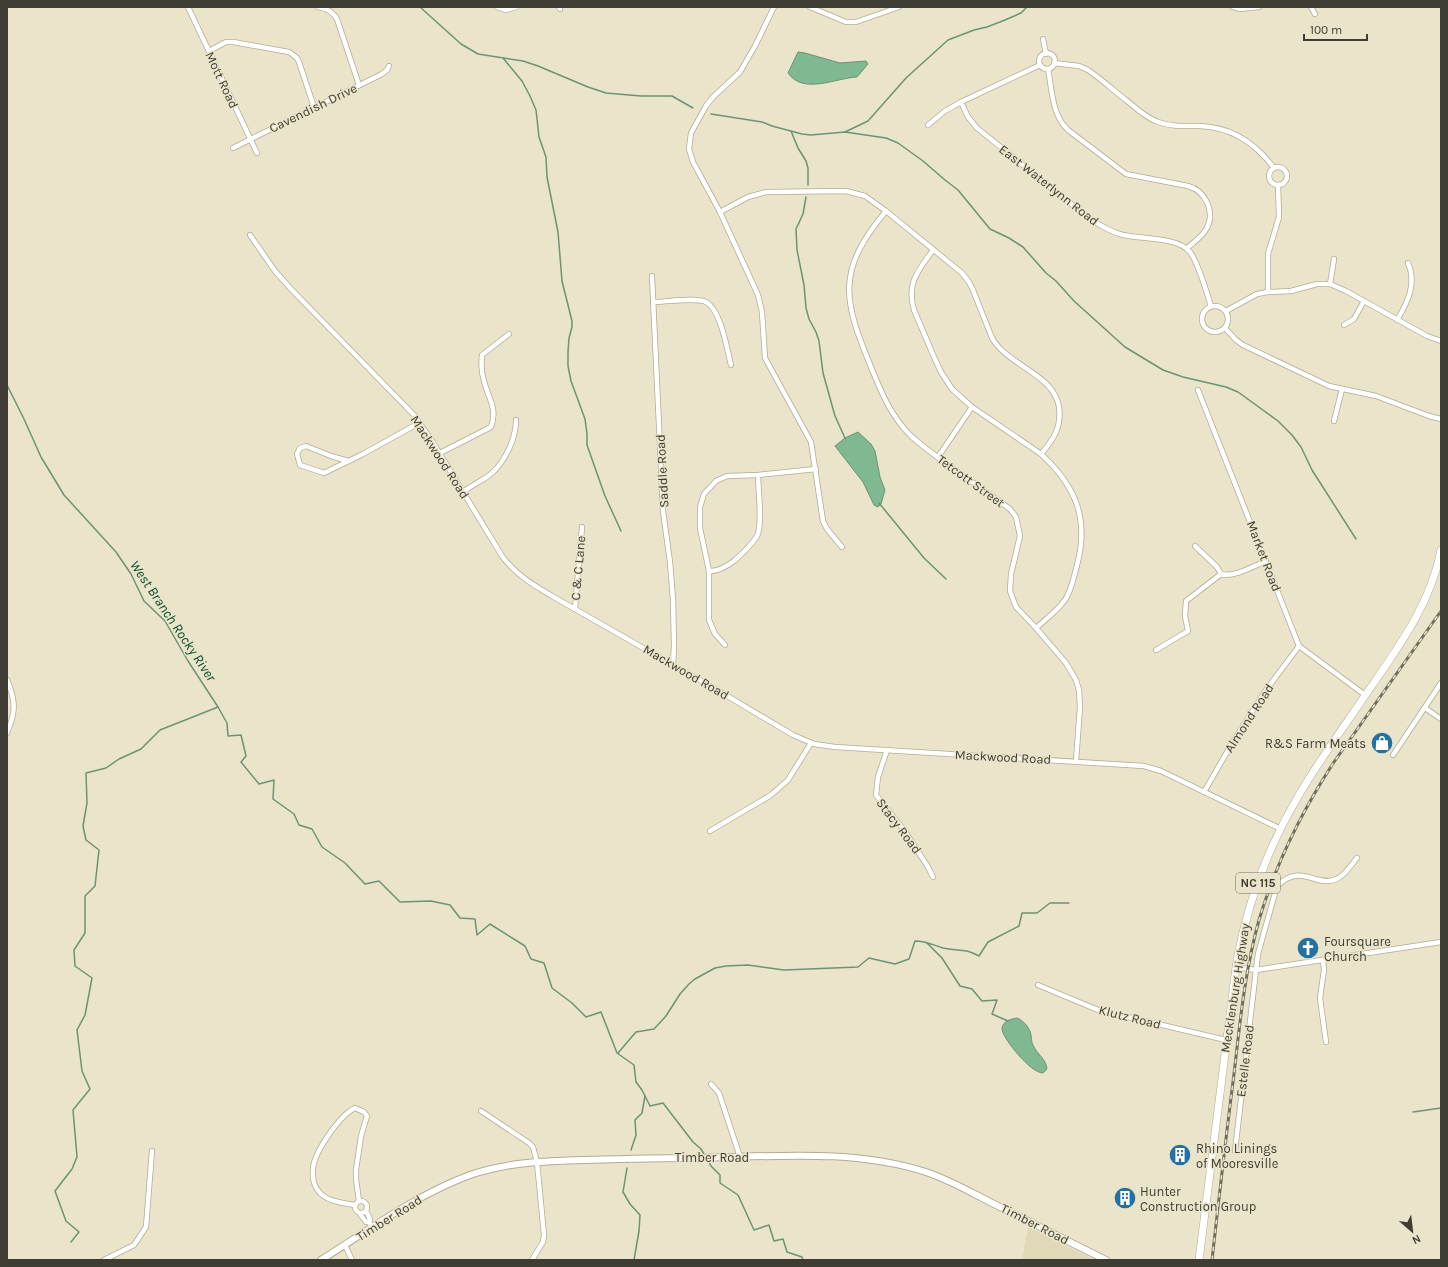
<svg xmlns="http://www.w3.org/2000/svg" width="1448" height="1267" viewBox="0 0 1448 1267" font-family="Karla,sans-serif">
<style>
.built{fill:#e0d8b7}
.water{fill:#7fb891;stroke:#6c9375}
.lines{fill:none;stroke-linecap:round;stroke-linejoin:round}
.stream{stroke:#6c9375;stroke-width:1.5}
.street-casing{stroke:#b2ac93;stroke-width:6}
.secondary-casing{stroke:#b2ac93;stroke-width:8}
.primary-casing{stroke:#b2ac93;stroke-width:8}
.street{stroke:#fff;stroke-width:4.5}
.secondary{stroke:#fff;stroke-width:6}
.primary{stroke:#fff;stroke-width:7}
.rail-casing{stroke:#716e5f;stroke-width:3}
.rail{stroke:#eae4ca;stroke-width:1.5;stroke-dasharray:4.5;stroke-linecap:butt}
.labels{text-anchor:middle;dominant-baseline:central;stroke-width:3;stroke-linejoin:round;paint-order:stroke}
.shield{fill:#eae4ca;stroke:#726f60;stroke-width:1}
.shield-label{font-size:12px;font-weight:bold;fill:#3f3d33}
.street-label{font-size:13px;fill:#3f3d33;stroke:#eae4ca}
.poi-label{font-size:13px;fill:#3f3d33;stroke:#eae4ca;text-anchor:start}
.water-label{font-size:14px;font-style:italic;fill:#054d29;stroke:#eae4ca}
</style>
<rect width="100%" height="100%" fill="#eae4ca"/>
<!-- built -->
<polygon class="built" points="1028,1227 1094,1260 1022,1260"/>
<!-- water -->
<g class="water">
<path d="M 798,52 L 805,53 L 840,63 L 866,61 L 868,64 L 857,77 C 836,78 803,95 788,73 Z"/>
<polygon points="858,432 871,444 875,451 880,477 885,490 881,504 878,507 874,505 863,482 835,446 845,438"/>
<path d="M 1017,1018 C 1023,1020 1030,1028 1031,1035 C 1032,1040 1031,1042 1034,1047 C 1038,1055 1046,1059 1047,1069 L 1043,1073 C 1042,1073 1038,1072 1037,1071 C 1028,1068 1001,1037 1002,1028 C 1003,1021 1011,1019 1017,1018 Z"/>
</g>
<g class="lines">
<!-- stream -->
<g class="stream">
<polyline points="420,7 461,44 478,54 523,61 538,66 588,87 606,93 641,96 672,96 693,108"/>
<polyline points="503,58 522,81 530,96 536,110 539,137 546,157 547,177 558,232 562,281 572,321 572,327 569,338 568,352 568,366 571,381 585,419 587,434 587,445 605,496 621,531"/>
<polyline points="711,114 762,122 772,126 802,134 811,135 845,132 886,138 898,143 923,161 945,180 958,190 990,229 1009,238 1023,247 1046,273 1056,281 1074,301 1125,347 1163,370 1183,377 1226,387 1238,392 1278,421 1292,435 1301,447 1312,470 1356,539"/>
<polyline points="791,131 798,148 806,161 808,168 808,185"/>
<polyline points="845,132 868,121 906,78 948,40 974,30 987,27 1005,20 1021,13 1027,7"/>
<polyline points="806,197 803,214 796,229 797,250 804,285 806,308 809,319 816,332 819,341 823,373 835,416 845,438"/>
<polyline points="7,385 24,419 41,457 64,495 116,552 131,574 144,601 165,621 188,661 218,707 227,723 228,736 241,735 246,756 241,762 259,784 274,780 273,799 294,814 299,825 312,829 322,847 345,863 365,884 379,881 400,902 431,901 450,905 460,918 475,919 477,935 490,924 525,946 531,959 544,963 552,988 572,1003 586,1017 601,1012 617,1053 634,1065 636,1082 642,1090 650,1106 663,1103 693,1142 701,1149 704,1154"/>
<polyline points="879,503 924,558 946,579"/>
<polyline points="927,943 942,958 960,986 972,989 982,1001 997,1000 992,1014 1008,1021"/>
<path d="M 618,1053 L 636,1032 L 654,1029 L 666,1016 L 680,994 L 689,984 L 695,979 L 715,968 L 726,966 L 748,965 L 784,970 L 858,967 L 869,958 L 895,964 L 909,959 L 915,941 C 926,941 933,945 943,948 C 957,951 965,948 979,956 L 988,942 L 1019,926 L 1022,913 L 1037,913 L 1050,903 L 1069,903"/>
<polyline points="1413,1112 1441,1108"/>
<polyline points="631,1150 636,1135 635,1120 642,1113 645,1096"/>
<polyline points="708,1161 711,1166 720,1175 720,1183 738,1195 754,1230 769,1225 774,1241 783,1239 787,1252 802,1257 803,1260"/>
<polyline points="627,1168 623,1192 630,1204 640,1215 639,1231 634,1260"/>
<polyline points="71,1242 79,1232 66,1221 55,1191 72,1169 77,1157 73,1110 90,1089 82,1071 77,1030 85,1015 92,978 75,966 74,950 85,933 85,896 95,886 99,850 86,840 83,826 87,803 86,773 106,768 119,759 141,749 160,730 218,707"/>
</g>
<!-- street casing -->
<g class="street-casing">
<g id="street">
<polyline points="188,7 257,153"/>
<path d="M 318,7 C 327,9 332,11 337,19 L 359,85"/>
<polyline points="497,7 506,10 516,7"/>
<polyline points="559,7 560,9"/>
<polyline points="774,7 755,46 740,72 713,97 706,106 691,133 689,149 693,162 720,212 758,295 762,312 765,358 811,442 823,521 827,529 842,547"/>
<polyline points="810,7 846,22 856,22 899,7"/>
<polyline points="1233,7 1240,9 1259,7"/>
<polyline points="1311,7 1315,14"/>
<polyline points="1043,39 1046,54"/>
<polyline points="209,51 226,42 233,42 289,52 297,58 299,62 314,107"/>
<circle cx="1047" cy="61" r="8"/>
<path d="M 1054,63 L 1079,66 L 1088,70 C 1101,79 1113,90 1126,100 C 1136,108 1146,118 1158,122 C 1172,127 1186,126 1200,126 C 1231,127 1256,144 1274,168"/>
<path d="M 1048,69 C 1052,90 1052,115 1068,130 L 1126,174 L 1188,186 C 1206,191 1215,212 1207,228 C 1202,237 1194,242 1187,248"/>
<path d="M 961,102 L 968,117 L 977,128 L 1090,219 C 1101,226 1111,232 1123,235 C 1141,239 1178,237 1190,252 C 1199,264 1206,291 1211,306"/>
<polyline points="928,125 945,111 961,102 1040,65"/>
<polyline points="233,148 382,74 387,70 389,66"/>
<circle cx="1278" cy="176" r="9"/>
<path d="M 886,211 C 836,271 843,299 871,367 C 881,392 891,416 910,435 C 923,447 937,457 951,467 C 971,481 991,495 1010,509 L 1016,517 L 1020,536 L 1011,574 L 1010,591 L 1016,607 L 1036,628 L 1066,663 L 1076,680 L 1079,690 L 1080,707 L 1076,761"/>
<path d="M 720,212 L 748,197 L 766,192 L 846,191 L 865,196 L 886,211 L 962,273 L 969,282 L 973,290 L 992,338 C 1008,366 1054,374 1059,407 C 1062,427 1053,440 1041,454 L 972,407 L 952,389 L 941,372 L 934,357 L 914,310 C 906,282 919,270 933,250"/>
<path d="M 250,235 L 275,271 L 291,289 L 414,415 L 432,441 L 502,556 C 516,575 532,584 552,596 L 724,694 L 793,735 L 814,744 L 835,747 L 1144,766 L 1161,771 L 1281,829"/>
<polyline points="652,276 663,511 670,562 673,600 674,645 673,666"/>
<polyline points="1330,284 1334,259"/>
<polyline points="1268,292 1268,254 1279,217 1278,185"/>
<path d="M 653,302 C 664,302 697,297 706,302 C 721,310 727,349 731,365"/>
<circle cx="1215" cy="319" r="13"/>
<polyline points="1226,311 1257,294 1268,292 1291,291 1317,284 1330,284 1346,291 1427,336 1441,341"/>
<path d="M 1397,320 C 1408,302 1417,283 1408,263"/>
<polyline points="1344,325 1354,319 1364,301"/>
<polyline points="1225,328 1236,340 1243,345 1329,386 1376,396 1429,416 1441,419"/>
<polyline points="1198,390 1299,646 1365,695"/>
<polyline points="1334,421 1342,389"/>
<path d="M 440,453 L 491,427 C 498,408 488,398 484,381 C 481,372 481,364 482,355 L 509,334"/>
<polyline points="938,457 972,407"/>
<polyline points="348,461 331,456 306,446 300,448 297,454 300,465 324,473 363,454 419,423"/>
<path d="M 463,492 C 472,485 484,480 492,473 C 506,460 516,438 516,420"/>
<polyline points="1195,546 1217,567 1221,574"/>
<path d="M 709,571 C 718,572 727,566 734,561 C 742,554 751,546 757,536 C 763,526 758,488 758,475"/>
<polyline points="575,609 582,527"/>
<path d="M 1036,628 C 1046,619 1057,611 1065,600 C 1071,591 1073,580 1076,569 C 1090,521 1077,487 1041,454"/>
<polyline points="725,645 715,634 709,620 709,571 700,528 700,507 704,494 716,481 727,476 758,475 816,469"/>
<path d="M 1156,650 L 1188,631 L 1185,616 L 1186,601 L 1221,574 C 1233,578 1254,566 1266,561"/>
<path d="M 7,680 C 16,701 16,712 7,733"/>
<polyline points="1425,708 1441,719"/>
<polyline points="887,750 878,777 876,795 904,830 928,867 933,877"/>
<polyline points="1393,755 1441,683"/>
<polyline points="1204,792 1234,740 1266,690 1299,646"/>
<polyline points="710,831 771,795 788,780 811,743"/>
<polyline points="1323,960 1324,970 1320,998 1326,1042"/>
<polyline points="1236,967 1256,970 1441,942"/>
<polyline points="1038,985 1098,1010 1226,1040"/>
<polyline points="711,1084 719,1093 740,1157"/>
<polyline points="481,1111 529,1143 533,1147 537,1162 544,1235 543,1242 532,1260"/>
<path d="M 1235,1151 L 1256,970 L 1258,954 L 1277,886 C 1300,863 1314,886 1334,880 C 1344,877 1350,866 1357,858"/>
<circle cx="361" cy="1207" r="6"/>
<path d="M 355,1205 C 343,1203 329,1202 320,1193 C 314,1187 312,1177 313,1168 C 315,1151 340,1115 355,1108 L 364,1112 L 367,1116 L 361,1136 L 356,1170 L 356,1179 L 359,1201"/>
<polyline points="366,1211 370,1219 369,1222"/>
<polyline points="360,1214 366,1222 369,1222 372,1227"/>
<polyline points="345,1245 352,1260"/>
<polyline points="104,1260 134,1245 146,1227 152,1151"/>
</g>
</g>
<!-- secondary casing -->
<g class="secondary-casing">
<path id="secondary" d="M 321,1260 C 369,1230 416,1195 470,1175 C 507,1162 546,1161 585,1160 C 621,1159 657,1158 694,1158 C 771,1157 851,1148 926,1172 C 950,1180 972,1193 994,1204 C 1031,1222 1069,1242 1106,1260"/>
</g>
<!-- primary casing -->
<g class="primary-casing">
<path id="primary" d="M 1199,1260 L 1236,967 C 1246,907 1268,847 1299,795 C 1317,764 1338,735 1358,706 C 1391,657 1430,609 1441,550"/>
</g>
<!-- street -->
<use href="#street" class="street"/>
<!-- secondary -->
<use href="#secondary" class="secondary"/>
<!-- primary -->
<use href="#primary" class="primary"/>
<!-- rail casing -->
<g class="rail-casing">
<path id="rail" d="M 1212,1260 C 1219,1198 1226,1136 1234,1074 C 1240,1022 1245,970 1259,920 C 1276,863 1302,811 1334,762 L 1441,611"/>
</g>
<!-- rail -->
<use href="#rail" class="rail"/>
</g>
<!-- icons -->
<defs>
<g id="shop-disc" transform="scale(1.15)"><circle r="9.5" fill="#2271a3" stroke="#eae4ca"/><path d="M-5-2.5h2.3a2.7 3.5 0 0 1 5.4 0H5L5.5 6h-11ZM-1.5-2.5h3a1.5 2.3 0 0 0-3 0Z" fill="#fff"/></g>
<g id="church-disc" transform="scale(1.15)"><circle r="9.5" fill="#2271a3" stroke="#eae4ca"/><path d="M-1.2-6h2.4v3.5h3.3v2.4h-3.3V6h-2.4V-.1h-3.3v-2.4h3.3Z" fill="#fff"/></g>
<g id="building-disc" transform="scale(1.15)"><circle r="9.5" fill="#2271a3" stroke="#eae4ca"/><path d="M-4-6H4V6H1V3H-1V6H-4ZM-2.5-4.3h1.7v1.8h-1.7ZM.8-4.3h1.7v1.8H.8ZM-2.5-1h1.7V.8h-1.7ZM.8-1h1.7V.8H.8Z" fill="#fff"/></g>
</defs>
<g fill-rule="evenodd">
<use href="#shop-disc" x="1382" y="743"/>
<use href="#church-disc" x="1308" y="948"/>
<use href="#building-disc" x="1180" y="1155"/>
<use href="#building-disc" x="1125" y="1198"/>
</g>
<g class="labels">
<!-- shield labels -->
<rect class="shield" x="1236" y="873" width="44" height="20" rx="3"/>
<g class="shield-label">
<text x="1258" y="883">NC 115</text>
</g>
<!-- street labels -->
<g class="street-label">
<text transform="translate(222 80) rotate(65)">Mott Road</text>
<text transform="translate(313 108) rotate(-26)">Cavendish Drive</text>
<text transform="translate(1049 185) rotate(38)">East Waterlynn Road</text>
<text transform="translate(440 457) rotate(57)">Mackwood Road</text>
<text transform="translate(662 471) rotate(-93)">Saddle Road</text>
<text transform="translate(971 481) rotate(36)">Tetcott Street</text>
<text transform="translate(1264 556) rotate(69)">Market Road</text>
<text transform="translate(578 568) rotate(-85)">C &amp; C Lane</text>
<text transform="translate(686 672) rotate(30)">Mackwood Road</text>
<text transform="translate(1249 718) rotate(-57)">Almond Road</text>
<text transform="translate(1003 757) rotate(3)">Mackwood Road</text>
<text transform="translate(899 826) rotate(53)">Stacy Road</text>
<text transform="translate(1235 988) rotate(-81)">Mecklenburg Highway</text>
<text transform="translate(1130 1017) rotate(14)">Klutz Road</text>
<text transform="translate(1245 1061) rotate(-83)">Estelle Road</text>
<text x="712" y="1157">Timber Road</text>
<text transform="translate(389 1218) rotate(-32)">Timber Road</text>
<text transform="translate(1035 1224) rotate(27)">Timber Road</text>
</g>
<!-- poi labels -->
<g class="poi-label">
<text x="1366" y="743" text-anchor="end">R&amp;S Farm Meats</text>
<text x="1324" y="941">Foursquare<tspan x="1324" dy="15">Church</tspan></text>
<text x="1196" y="1148">Rhino Linings<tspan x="1196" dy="15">of Mooresville</tspan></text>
<text x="1140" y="1191">Hunter<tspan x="1140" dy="15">Construction Group</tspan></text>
</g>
<!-- water labels -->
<g class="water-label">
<text transform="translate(173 621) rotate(56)">West Branch Rocky River</text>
</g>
</g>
<!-- border -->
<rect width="1448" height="1267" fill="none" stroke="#3f3d33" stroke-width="16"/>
<!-- north arrow -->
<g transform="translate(1412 1231) rotate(152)" stroke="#eae4ca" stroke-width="3" paint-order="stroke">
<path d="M0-3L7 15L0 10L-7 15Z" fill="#3f3d33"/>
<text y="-6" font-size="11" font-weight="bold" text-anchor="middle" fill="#3f3d33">N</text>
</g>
<!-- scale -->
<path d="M1304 34v6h63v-6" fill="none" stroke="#3f3d33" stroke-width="2"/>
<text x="1310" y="34" font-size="12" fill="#3f3d33" stroke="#eae4ca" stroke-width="3" paint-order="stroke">100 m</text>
</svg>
